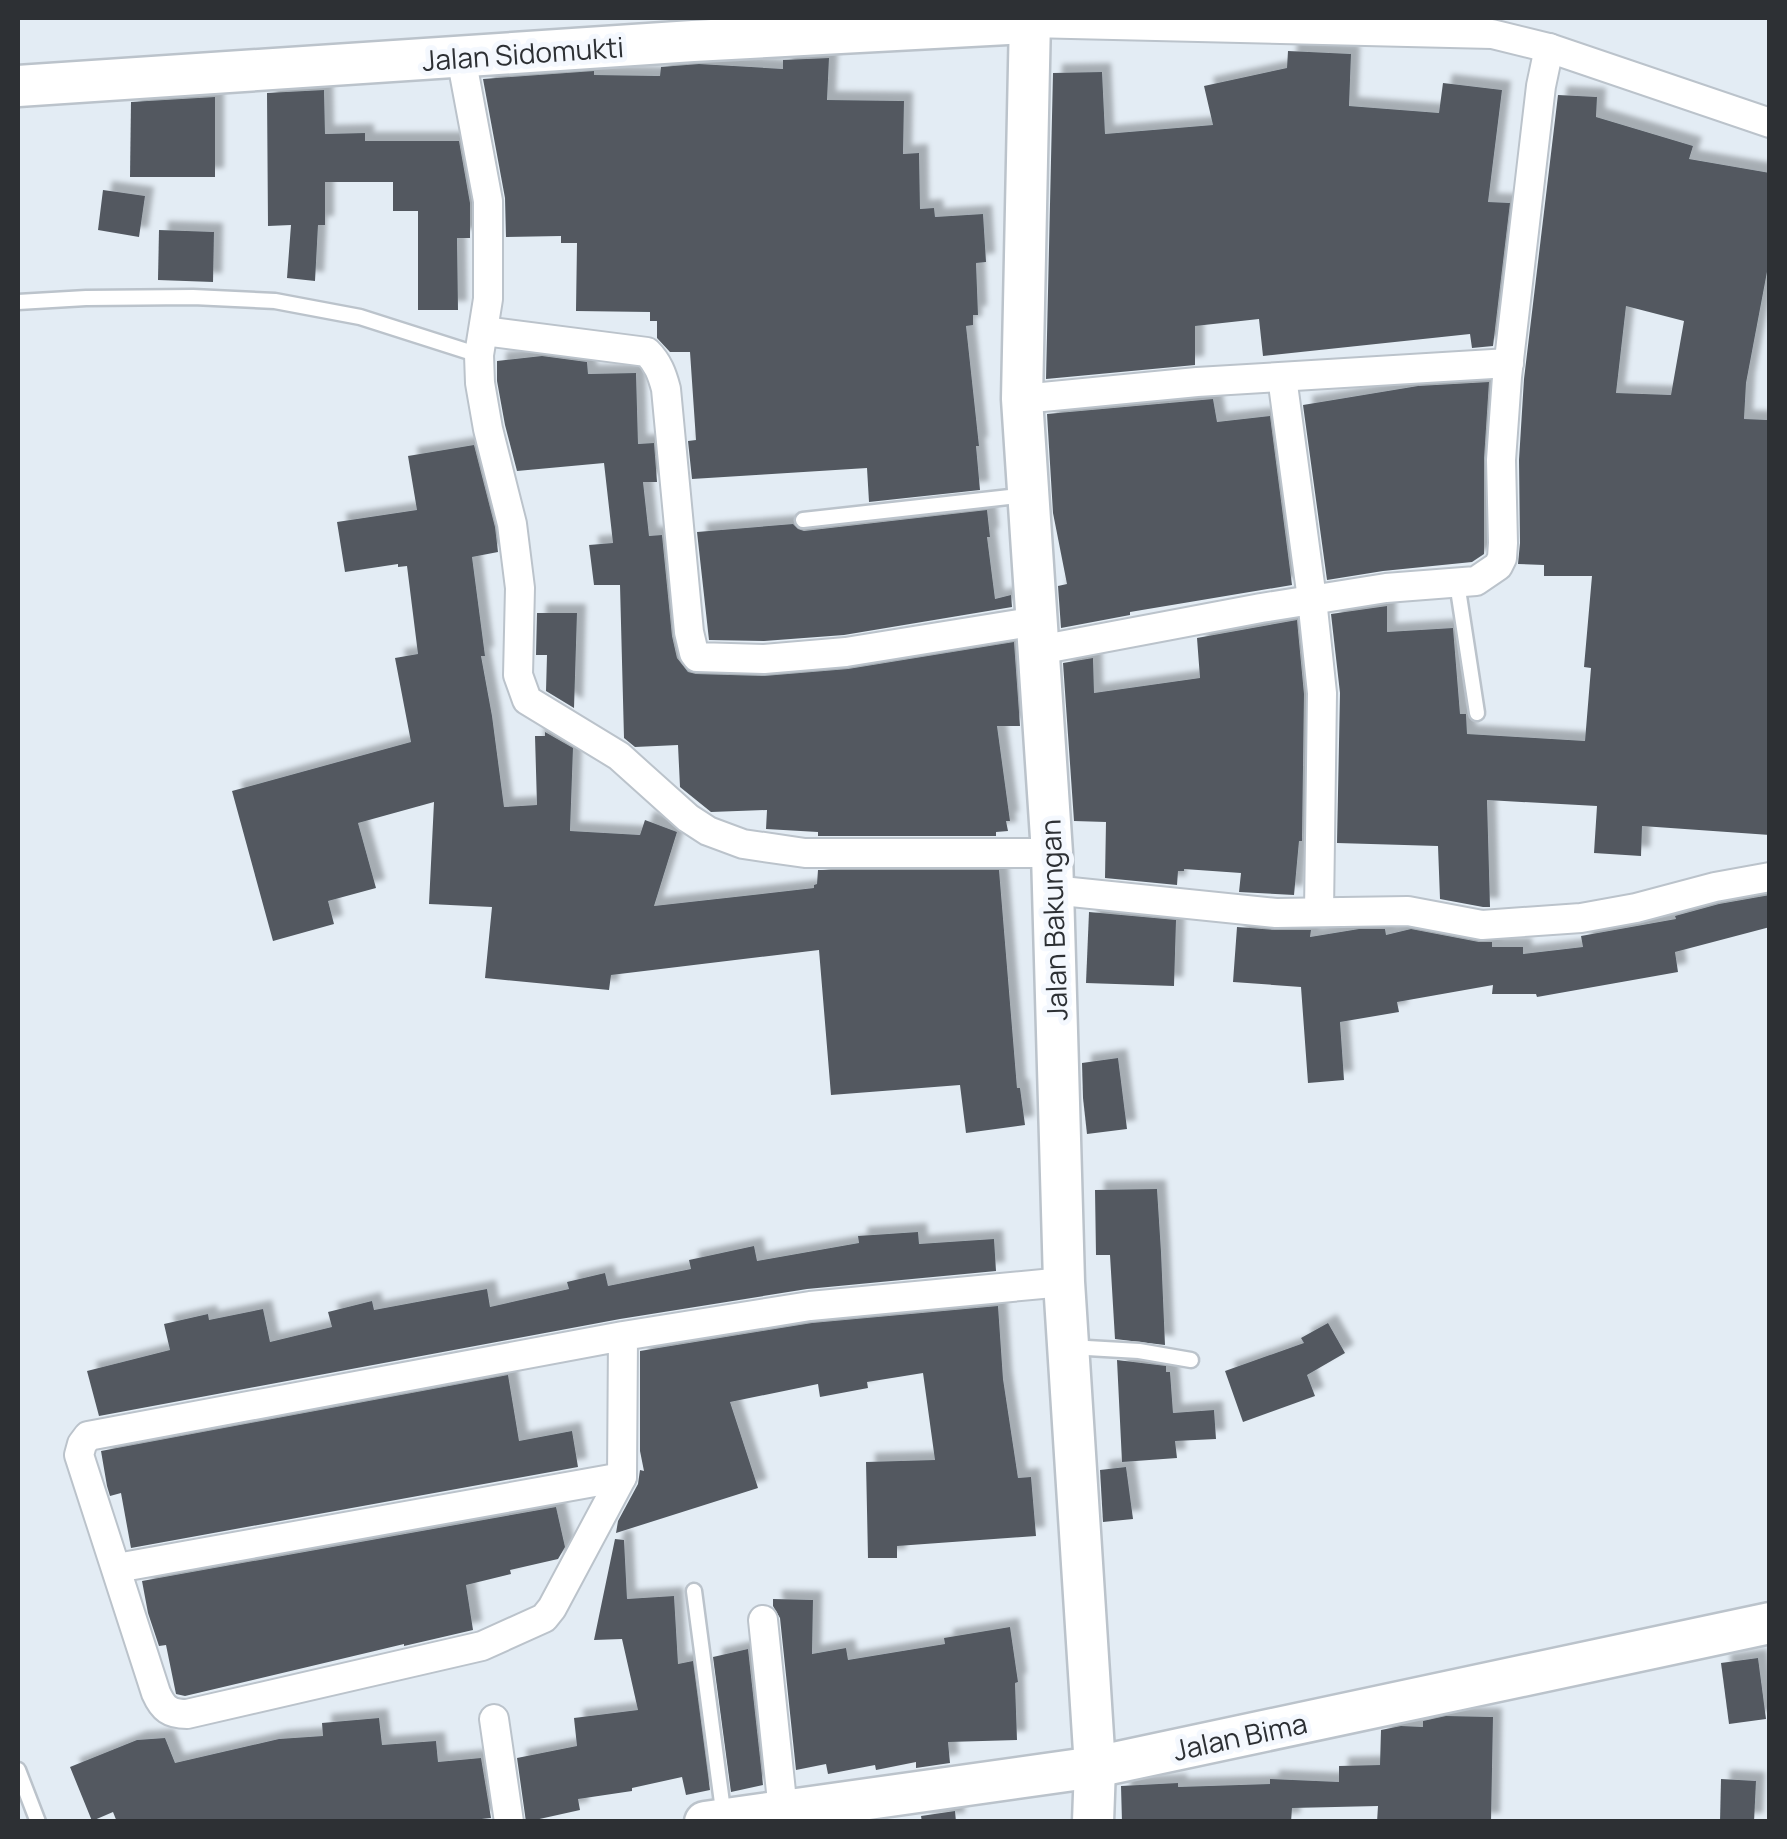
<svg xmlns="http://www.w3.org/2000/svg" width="1787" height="1839" viewBox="0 0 1787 1839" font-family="Manrope,sans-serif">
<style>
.building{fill:#525961;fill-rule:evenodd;filter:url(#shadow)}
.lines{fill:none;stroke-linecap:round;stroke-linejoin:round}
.lane-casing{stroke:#bbc3cb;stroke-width:19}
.street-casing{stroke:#bbc3cb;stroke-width:32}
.secondary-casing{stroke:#bbc3cb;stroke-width:45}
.lane{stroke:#fff;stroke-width:14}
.street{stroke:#fff;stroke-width:28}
.secondary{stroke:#fff;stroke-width:40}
.labels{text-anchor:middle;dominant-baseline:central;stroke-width:10;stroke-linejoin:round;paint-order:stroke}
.street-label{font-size:28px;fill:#2d3034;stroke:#f4f8fe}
</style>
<defs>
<filter id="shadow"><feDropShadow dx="9" dy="-9" stdDeviation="2.5" flood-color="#0004"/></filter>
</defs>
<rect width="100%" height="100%" fill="#e3ecf4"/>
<!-- building -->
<g class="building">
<polygon points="1288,51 1351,54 1349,106 1439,113 1443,83 1502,90 1488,202 1510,203 1493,346 1472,348 1470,334 1263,356 1259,319 1195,326 1195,365 1046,379 1053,73 1102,72 1105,134 1213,125 1204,86 1287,68"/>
<polygon points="829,58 827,100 904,101 903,154 919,153 920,209 934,208 935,217 983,214 986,262 976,263 978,315 973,315 973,325 966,326 979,446 976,446 980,490 869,502 867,468 692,479 688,441 696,440 690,352 670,352 657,338 657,321 650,321 650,312 576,311 577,243 561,243 561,236 506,237 505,198 483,79 594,71 594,75 660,76 661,67 699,64 783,69 783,60"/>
<polygon points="324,90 325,134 365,133 365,141 459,141 470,203 470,238 457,238 458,310 418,310 418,211 393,211 393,182 325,182 325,225 318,225 315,281 287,278 291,225 268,226 267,93"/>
<path d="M 1558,95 L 1597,97 L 1596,117 L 1693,146 L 1689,159 L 1770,173 L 1770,256 L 1746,383 L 1744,419 L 1768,420 L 1770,835 L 1642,826 L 1641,856 L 1594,853 L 1597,806 L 1487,800 L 1490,907 L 1483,907 L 1440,899 L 1438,846 L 1337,843 L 1340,693 L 1331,614 L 1387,606 L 1387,632 L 1453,628 L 1460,714 L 1466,714 L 1467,734 L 1585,741 L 1591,668 L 1584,667 L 1592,576 L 1544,576 L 1544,565 L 1518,564 L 1520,543 L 1519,460 L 1524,379 ZM 1626,306 L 1684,321 L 1671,395 L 1616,393 Z"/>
<polygon points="215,97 215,177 130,177 131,102"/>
<polygon points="103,190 145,196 139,237 98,230"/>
<polygon points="159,230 214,232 213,282 158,280"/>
<polygon points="542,356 587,362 588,374 636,373 638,444 654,443 657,482 643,482 649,536 662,535 672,636 677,658 688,672 696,674 764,676 848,669 1014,642 1020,726 997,726 1010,821 1006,821 1008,831 996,832 996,836 818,836 818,832 766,829 767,810 711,812 680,787 678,745 635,747 624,738 620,585 594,585 589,545 613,543 604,463 517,471 505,425 497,381 497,361"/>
<polygon points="1489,382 1484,459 1484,554 1472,562 1383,571 1327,580 1303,405 1418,386"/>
<polygon points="1213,399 1217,422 1270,416 1292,585 1130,612 1130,615 1061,628 1058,586 1067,584 1053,513 1047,414"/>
<polygon points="474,445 495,527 498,552 472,557 485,656 481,656 492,716 504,807 537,805 535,736 545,736 545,732 573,748 570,831 640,835 645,820 677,832 654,906 814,888 814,885 817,884 818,870 999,870 1017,1088 1020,1088 1025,1125 966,1133 960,1085 831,1095 819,950 611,975 609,990 485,978 492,907 429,904 434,802 358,823 376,888 328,901 334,924 273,941 232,791 411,742 395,658 418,654 407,566 398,567 398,564 345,572 337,522 417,510 408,456"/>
<polygon points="987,510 990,537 987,537 995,599 1011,595 1012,607 844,635 764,641 709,640 697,532 793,524 798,529 804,531"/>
<polygon points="537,613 577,613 574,708 546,691 547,655 536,655"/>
<polygon points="1297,620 1304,694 1302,841 1299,841 1294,895 1239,892 1241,873 1184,869 1184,871 1178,871 1177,885 1105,878 1106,822 1074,821 1063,663 1093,658 1094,693 1200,678 1197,638"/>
<polygon points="1770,895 1770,927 1675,952 1678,972 1537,997 1536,994 1492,994 1493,985 1397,1002 1399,1012 1340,1022 1344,1080 1308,1083 1301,987 1233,982 1237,927 1274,930 1311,930 1310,937 1359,929 1385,929 1386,935 1411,929 1479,942 1492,942 1492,947 1523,947 1523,954 1583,947 1581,936 1676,919 1675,916 1719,904"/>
<polygon points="1089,912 1176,920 1174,986 1086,983"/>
<polygon points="1118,1058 1127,1129 1087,1134 1083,1098 1082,1063"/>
<polygon points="1157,1189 1161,1252 1165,1345 1115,1339 1110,1255 1096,1255 1095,1190"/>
<polygon points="918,1232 919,1244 994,1239 996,1271 807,1289 620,1319 99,1416 87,1371 170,1350 164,1324 208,1314 209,1320 263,1309 270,1342 332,1327 328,1312 372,1301 374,1310 487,1289 490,1307 569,1289 567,1282 605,1273 608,1286 691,1269 689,1260 754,1246 757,1261 859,1243 858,1236"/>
<polygon points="998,1306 1003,1379 1018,1478 1031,1477 1036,1536 897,1546 897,1558 868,1558 866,1462 935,1460 923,1373 867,1382 868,1388 820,1397 818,1384 730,1402 758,1488 616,1533 618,1521 638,1484 640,1470 644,1471 640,1451 640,1351 812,1323"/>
<polygon points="1328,1323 1345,1353 1307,1375 1315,1396 1243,1422 1225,1371 1304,1343 1301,1338"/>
<polygon points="1117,1360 1166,1366 1166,1372 1170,1372 1173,1413 1214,1410 1216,1439 1175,1441 1177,1458 1122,1462"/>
<polygon points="508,1375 519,1441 572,1431 578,1467 131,1548 121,1493 110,1496 107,1486 101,1451"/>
<polygon points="1126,1467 1133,1519 1103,1522 1100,1470"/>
<polygon points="556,1507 565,1547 558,1559 510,1570 511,1574 466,1585 473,1630 404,1646 404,1644 185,1696 176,1694 166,1645 159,1646 148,1613 142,1581"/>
<polygon points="615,1539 624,1540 627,1599 674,1596 678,1664 693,1661 710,1790 686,1795 682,1777 632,1788 632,1791 578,1799 580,1810 526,1822 517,1758 577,1746 574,1718 638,1710 622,1639 594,1640"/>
<polygon points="773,1599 813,1600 812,1654 846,1648 848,1660 945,1644 944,1638 1010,1627 1018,1682 1015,1683 1017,1740 948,1742 950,1763 916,1768 916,1762 876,1770 875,1765 828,1774 826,1764 796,1770 780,1618 773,1606"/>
<polygon points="748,1649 763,1785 731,1792 713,1657"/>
<polygon points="1758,1658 1766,1719 1729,1724 1721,1663"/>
<polygon points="1446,1716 1493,1717 1491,1822 1377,1822 1378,1806 1292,1808 1291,1822 1122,1822 1121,1786 1178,1783 1178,1787 1270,1784 1270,1779 1339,1782 1339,1766 1380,1765 1381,1730 1401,1726 1423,1727 1423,1721"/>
<polygon points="379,1718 382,1745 436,1741 438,1762 481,1758 491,1818 454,1822 117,1822 113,1812 92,1821 70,1767 137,1740 165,1738 175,1763 279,1739 323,1736 322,1723"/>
<polygon points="1721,1779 1756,1781 1754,1822 1720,1822"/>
<polygon points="955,1811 956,1822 922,1822 921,1816"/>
</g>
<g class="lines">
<!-- lane casing -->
<g class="lane-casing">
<g id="lane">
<polyline points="18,302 86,298 193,297 275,301 360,317 479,355"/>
<polyline points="803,520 1027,495"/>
<polyline points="1457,583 1477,713"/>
<polyline points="1070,1347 1139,1351 1191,1360"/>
<polyline points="694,1591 724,1818"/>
<polyline points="18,1770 38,1822"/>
</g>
</g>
<!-- street casing -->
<g class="street-casing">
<g id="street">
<polyline points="1029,23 1492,34 1549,48 1770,123"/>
<polyline points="461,57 488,201 488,299 479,355 480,383 488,429 512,524 520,588 518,675 527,700 619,756 688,818 708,831 743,844 805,853 1052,853"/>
<path d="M 484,331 L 647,352 C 658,363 662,374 666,389 L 689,632 L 694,653 L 697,657 L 764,659 L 846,652 L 1037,621"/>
<polyline points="1282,377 1312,599 1322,693 1319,912"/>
<polyline points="1022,399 1197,382 1509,363"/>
<polyline points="1039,650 1261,608 1386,588 1476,581 1498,566 1502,558 1503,543 1501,460 1507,377 1541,86 1549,48"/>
<polyline points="1052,890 1276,913 1408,911 1482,925 1581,918 1636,908 1715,887 1770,877"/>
<path d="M 623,1336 L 622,1477 L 552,1608 L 544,1618 L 482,1646 L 187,1714 C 170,1714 163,1709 156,1693 L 79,1455 L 82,1444 L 88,1436 L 623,1336 L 810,1306 L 1064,1282"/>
<polyline points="117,1568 622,1477"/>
<polyline points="763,1620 783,1811"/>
<polyline points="494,1719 509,1822"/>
</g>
</g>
<!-- secondary casing -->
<g class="secondary-casing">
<g id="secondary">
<polyline points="1030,18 1022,399 1052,853 1064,1282 1095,1767 1093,1822"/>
<polyline points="18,86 693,41 1029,23"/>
<polyline points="705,1822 1095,1767 1770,1623"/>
</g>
</g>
<!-- lane -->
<use href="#lane" class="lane"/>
<!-- street -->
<use href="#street" class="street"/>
<!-- secondary -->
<use href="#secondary" class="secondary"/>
</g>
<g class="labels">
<!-- street labels -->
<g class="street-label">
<text transform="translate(523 53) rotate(-4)">Jalan Sidomukti</text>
<text transform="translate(1053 920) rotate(-92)">Jalan Bakungan</text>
<text transform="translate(1240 1736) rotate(-12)">Jalan Bima</text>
</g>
</g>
<!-- border -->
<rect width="1787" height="1839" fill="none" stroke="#2d3034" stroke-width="40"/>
</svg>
